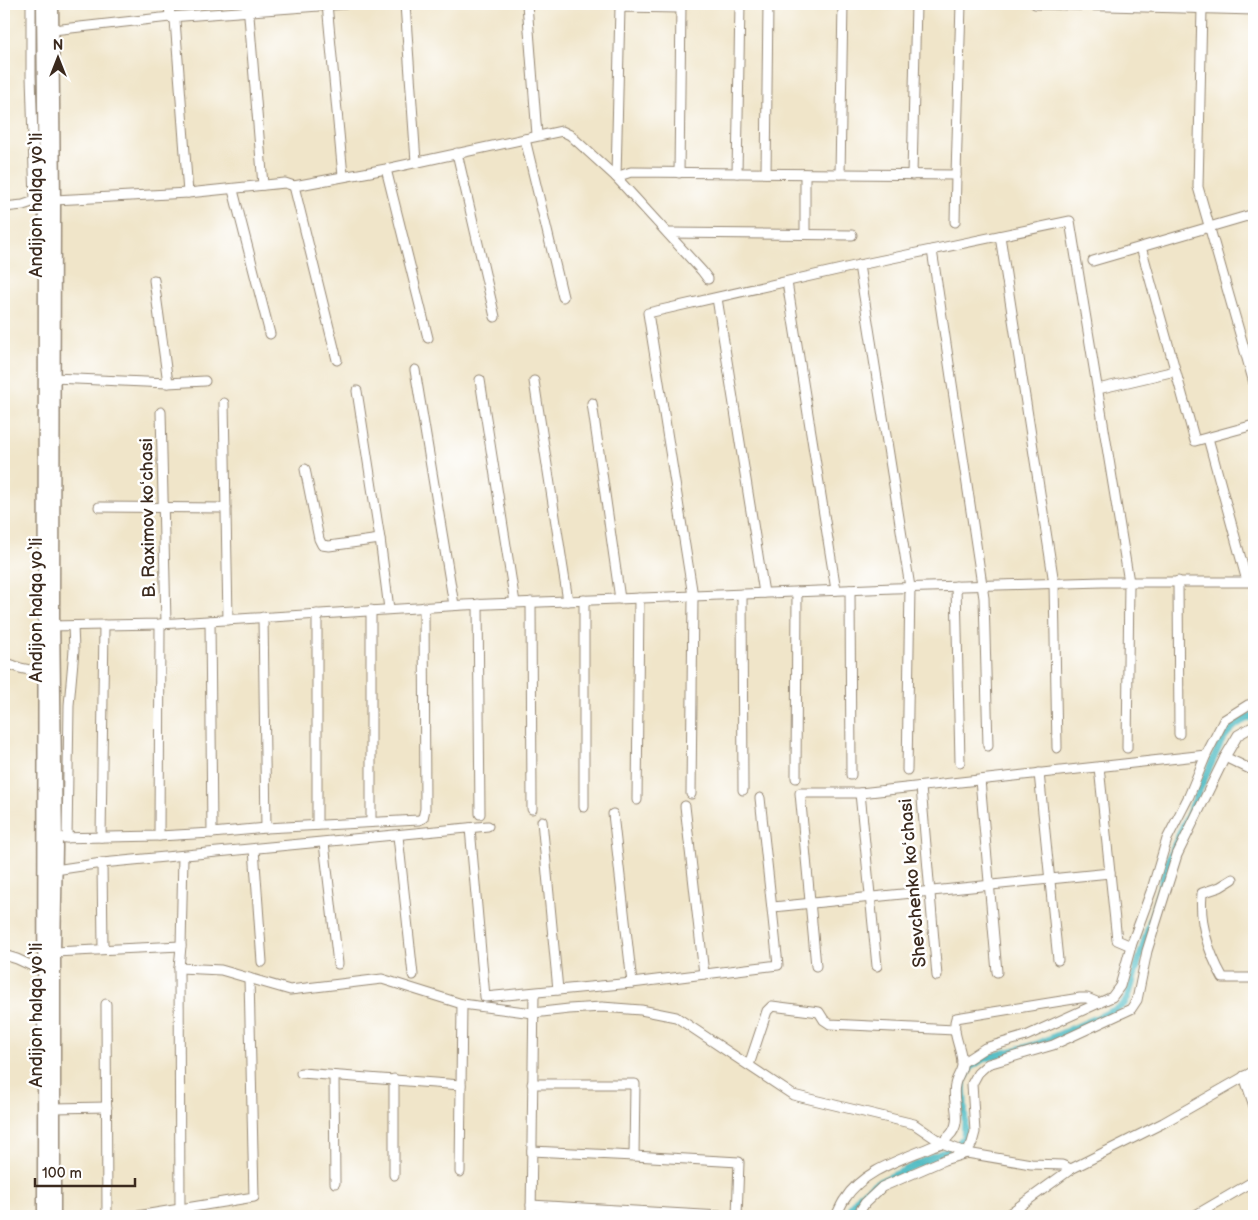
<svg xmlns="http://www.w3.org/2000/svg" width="1258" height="1220" viewBox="0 0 1258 1220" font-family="'Balsamiq Sans',sans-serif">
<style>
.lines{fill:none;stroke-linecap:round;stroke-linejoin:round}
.canal{stroke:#4ab9c1;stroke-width:7}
.minor-casing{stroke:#968874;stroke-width:11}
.highway-casing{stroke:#968874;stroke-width:15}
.minor{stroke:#fff;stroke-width:9}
.highway{stroke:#fff;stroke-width:12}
.labels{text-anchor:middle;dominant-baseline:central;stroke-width:5;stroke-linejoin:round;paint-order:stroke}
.street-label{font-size:18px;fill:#3b2a1e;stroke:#fff}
</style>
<rect width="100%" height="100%" fill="#fff"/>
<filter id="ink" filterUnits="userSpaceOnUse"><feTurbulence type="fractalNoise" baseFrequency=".02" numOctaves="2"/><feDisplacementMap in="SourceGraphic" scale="10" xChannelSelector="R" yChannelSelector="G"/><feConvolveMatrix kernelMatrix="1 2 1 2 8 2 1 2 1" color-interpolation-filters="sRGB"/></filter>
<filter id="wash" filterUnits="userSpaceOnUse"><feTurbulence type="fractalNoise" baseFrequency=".0096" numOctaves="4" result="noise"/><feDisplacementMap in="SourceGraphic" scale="20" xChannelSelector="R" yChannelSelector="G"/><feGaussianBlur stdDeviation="1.12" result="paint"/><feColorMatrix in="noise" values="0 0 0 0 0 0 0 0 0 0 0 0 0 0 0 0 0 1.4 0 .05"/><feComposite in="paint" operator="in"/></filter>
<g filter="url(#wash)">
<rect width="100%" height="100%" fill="#f0e5c9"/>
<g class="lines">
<!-- canal -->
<path class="canal" d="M 847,1216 L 852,1205 L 861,1194 L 873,1185 L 957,1146 L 964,1137 L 965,1121 L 963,1081 L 972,1066 L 983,1059 L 1038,1044 L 1117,1009 L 1124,1004 L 1128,997 L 1169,858 L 1221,742 C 1229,729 1239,720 1254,716"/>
</g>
</g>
<g filter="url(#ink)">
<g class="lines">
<!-- minor casing -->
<g class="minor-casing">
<g id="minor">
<polyline points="31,4 31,76 35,201"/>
<polyline points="169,4 170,17 175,20 188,193"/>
<polyline points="248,4 263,185"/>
<polyline points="327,4 343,176"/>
<polyline points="405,4 416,162"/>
<polyline points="527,4 537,135"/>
<polyline points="1035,4 1254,10"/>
<polyline points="681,8 620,7 616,177 702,271 708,279"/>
<polyline points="1202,8 1198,187 1254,383"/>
<polyline points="53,30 170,17 346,4"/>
<polyline points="525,139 563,297"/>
<polyline points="457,153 495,317"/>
<polyline points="386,169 428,338"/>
<polyline points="679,173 681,4"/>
<polyline points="737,173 740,4"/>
<polyline points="766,173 768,4"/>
<polyline points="805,174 805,234"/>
<polyline points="840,174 843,4"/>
<polyline points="912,175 916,4"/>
<polyline points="294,186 337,360"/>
<polyline points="233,190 270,334"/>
<polyline points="4,207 23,205 35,201 188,193 285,183 294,186 386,169 562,131 570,135 616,177 631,172 956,175 961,4"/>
<polyline points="955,222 956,175"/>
<polyline points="668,233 852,235"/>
<polyline points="1000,236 1054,583 1057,748"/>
<polyline points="1141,247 1195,441 1254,425"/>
<polyline points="932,250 984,598 988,746"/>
<polyline points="1093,261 1254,214"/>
<polyline points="859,265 910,587 907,770"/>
<polyline points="154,280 168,383"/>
<polyline points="787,282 836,590"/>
<polyline points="717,298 764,593"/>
<polyline points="415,370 454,605"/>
<polyline points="53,378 168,383 205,381"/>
<polyline points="480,380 515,603"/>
<polyline points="534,381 568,601"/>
<polyline points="1098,389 1175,371"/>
<polyline points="357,391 380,539 389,609"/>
<polyline points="224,403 228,620"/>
<polyline points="592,403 620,599"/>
<polyline points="161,412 166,623"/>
<polyline points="1208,438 1247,581"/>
<polyline points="305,469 319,539 322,545 329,546 380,539"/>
<polyline points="99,507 226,508"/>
<polyline points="1178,581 1179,734"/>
<polyline points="956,586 960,762"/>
<polyline points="850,590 851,775"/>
<polyline points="742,594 743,790"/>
<polyline points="531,602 532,809"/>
<polyline points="478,604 480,814"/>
<polyline points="371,610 371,822"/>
<polyline points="317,614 317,825"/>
<polyline points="263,617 266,828"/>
<polyline points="49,626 160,624 464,605 894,588 1102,582 1254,582"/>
<polyline points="4,662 20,668 44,673"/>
<polyline points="1254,726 1238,735 1225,757 1254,771"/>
<polyline points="1039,773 1058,960"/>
<polyline points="796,778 797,592"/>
<polyline points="980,780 997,972"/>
<polyline points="921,787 937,976"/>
<polyline points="860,793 877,966"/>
<polyline points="691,794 693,596 648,313 859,265 1070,221 1129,582 1127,748"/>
<polyline points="637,800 639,598"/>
<polyline points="685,806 704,974"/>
<polyline points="584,807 584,600"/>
<polyline points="613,814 632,983"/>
<polyline points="470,828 485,997 558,990 542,821"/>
<polyline points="212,833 266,828 419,820 423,818 425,809 424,607"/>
<polyline points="159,836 160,624"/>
<polyline points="398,836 413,975"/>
<polyline points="101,837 104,625"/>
<polyline points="56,838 159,836 212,833 210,621"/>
<polyline points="67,838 69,705 74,650 73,626"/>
<polyline points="324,843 338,964"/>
<polyline points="254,849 262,962"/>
<polyline points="183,856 181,946 179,968 221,970 290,990 382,979 462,1004 533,1013 569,1009 602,1007 641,1010 676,1017 793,1095 914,1124 942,1143 967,1153 1031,1164 1062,1165 1071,1169"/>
<polyline points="102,863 103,949"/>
<polyline points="55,870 102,863 488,826"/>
<polyline points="1110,873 1117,940 1131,946 1152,889 1167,839 1189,796 1206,755 1224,720 1248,705 1254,704"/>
<path d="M 1233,879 L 1220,887 L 1202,893 C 1199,923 1209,953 1223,978 L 1254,978"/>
<polyline points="773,907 1110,873 1099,767"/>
<polyline points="54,952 181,946"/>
<polyline points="4,955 17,959 45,972"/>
<polyline points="816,966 800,793 860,793 1206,755"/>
<polyline points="179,968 180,1210"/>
<polyline points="558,990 632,983 778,965 760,798"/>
<polyline points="106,1004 107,1216"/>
<polyline points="962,1063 985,1048 1026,1036 1112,997 1120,986 1131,946"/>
<polyline points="749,1065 767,1011 772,1006 819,1012 824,1020 830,1024 955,1030"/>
<polyline points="301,1073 461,1085"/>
<polyline points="334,1076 335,1183"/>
<polyline points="1244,1076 1254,1106"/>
<polyline points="394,1079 394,1175"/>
<polyline points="532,1084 635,1084 634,1156"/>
<polyline points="54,1108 107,1107"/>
<polyline points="532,1151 634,1156 739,1162 737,1216"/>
<polyline points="460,1172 462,1004"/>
<polyline points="531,1205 720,1216"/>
<polyline points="137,1216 254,1197 249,978"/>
<polyline points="531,1216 534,993"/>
<path d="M 836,1216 C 839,1211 841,1204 845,1199 C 863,1170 903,1159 933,1146 C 941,1144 944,1142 949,1136 C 964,1122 951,1102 955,1085 C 956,1077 963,1071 962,1063 C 962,1049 951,1032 956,1018 L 1080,998 L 1087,998 L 1099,1003"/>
<polyline points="857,1216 865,1203 882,1187 944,1160 967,1153 972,1143 975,1132 972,1084 978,1073 988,1064 1053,1045 1131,1009 1137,1000 1147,951 1177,855 1225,757"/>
<polyline points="1006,1216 1071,1169 1163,1123 1254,1071"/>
<polyline points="1194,1216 1254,1181"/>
</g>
</g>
<!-- highway casing -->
<g class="highway-casing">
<g id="highway">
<polyline points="43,4 45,201 44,1216"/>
<polyline points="52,4 54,201 53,617 56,847 54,952 54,1216"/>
</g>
</g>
<!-- minor -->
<use href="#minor" class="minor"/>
<!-- highway -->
<use href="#highway" class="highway"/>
</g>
</g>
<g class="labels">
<!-- street labels -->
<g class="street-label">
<text transform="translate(36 205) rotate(-90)">Andijon halqa yo‘li</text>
<text transform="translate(148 518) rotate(-91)">B. Raximov koʻchasi</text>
<text transform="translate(36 610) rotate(-90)">Andijon halqa yo‘li</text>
<text transform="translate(913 883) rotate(-95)">Shevchenko koʻchasi</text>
<text transform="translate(36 1015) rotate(-90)">Andijon halqa yo‘li</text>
</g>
</g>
<!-- margin -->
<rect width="1258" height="1220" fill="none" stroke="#fff" stroke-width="20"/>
<!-- north arrow -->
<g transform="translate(58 58)" stroke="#ffffff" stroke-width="4" paint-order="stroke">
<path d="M0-4L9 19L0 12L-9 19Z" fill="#3b2a1e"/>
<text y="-8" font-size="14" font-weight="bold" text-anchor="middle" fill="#3b2a1e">N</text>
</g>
<!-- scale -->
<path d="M35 1178v8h100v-8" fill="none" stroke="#3b2a1e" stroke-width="2.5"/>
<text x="42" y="1178" font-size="15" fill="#3b2a1e" stroke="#ffffff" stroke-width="4" paint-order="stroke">100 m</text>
</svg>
